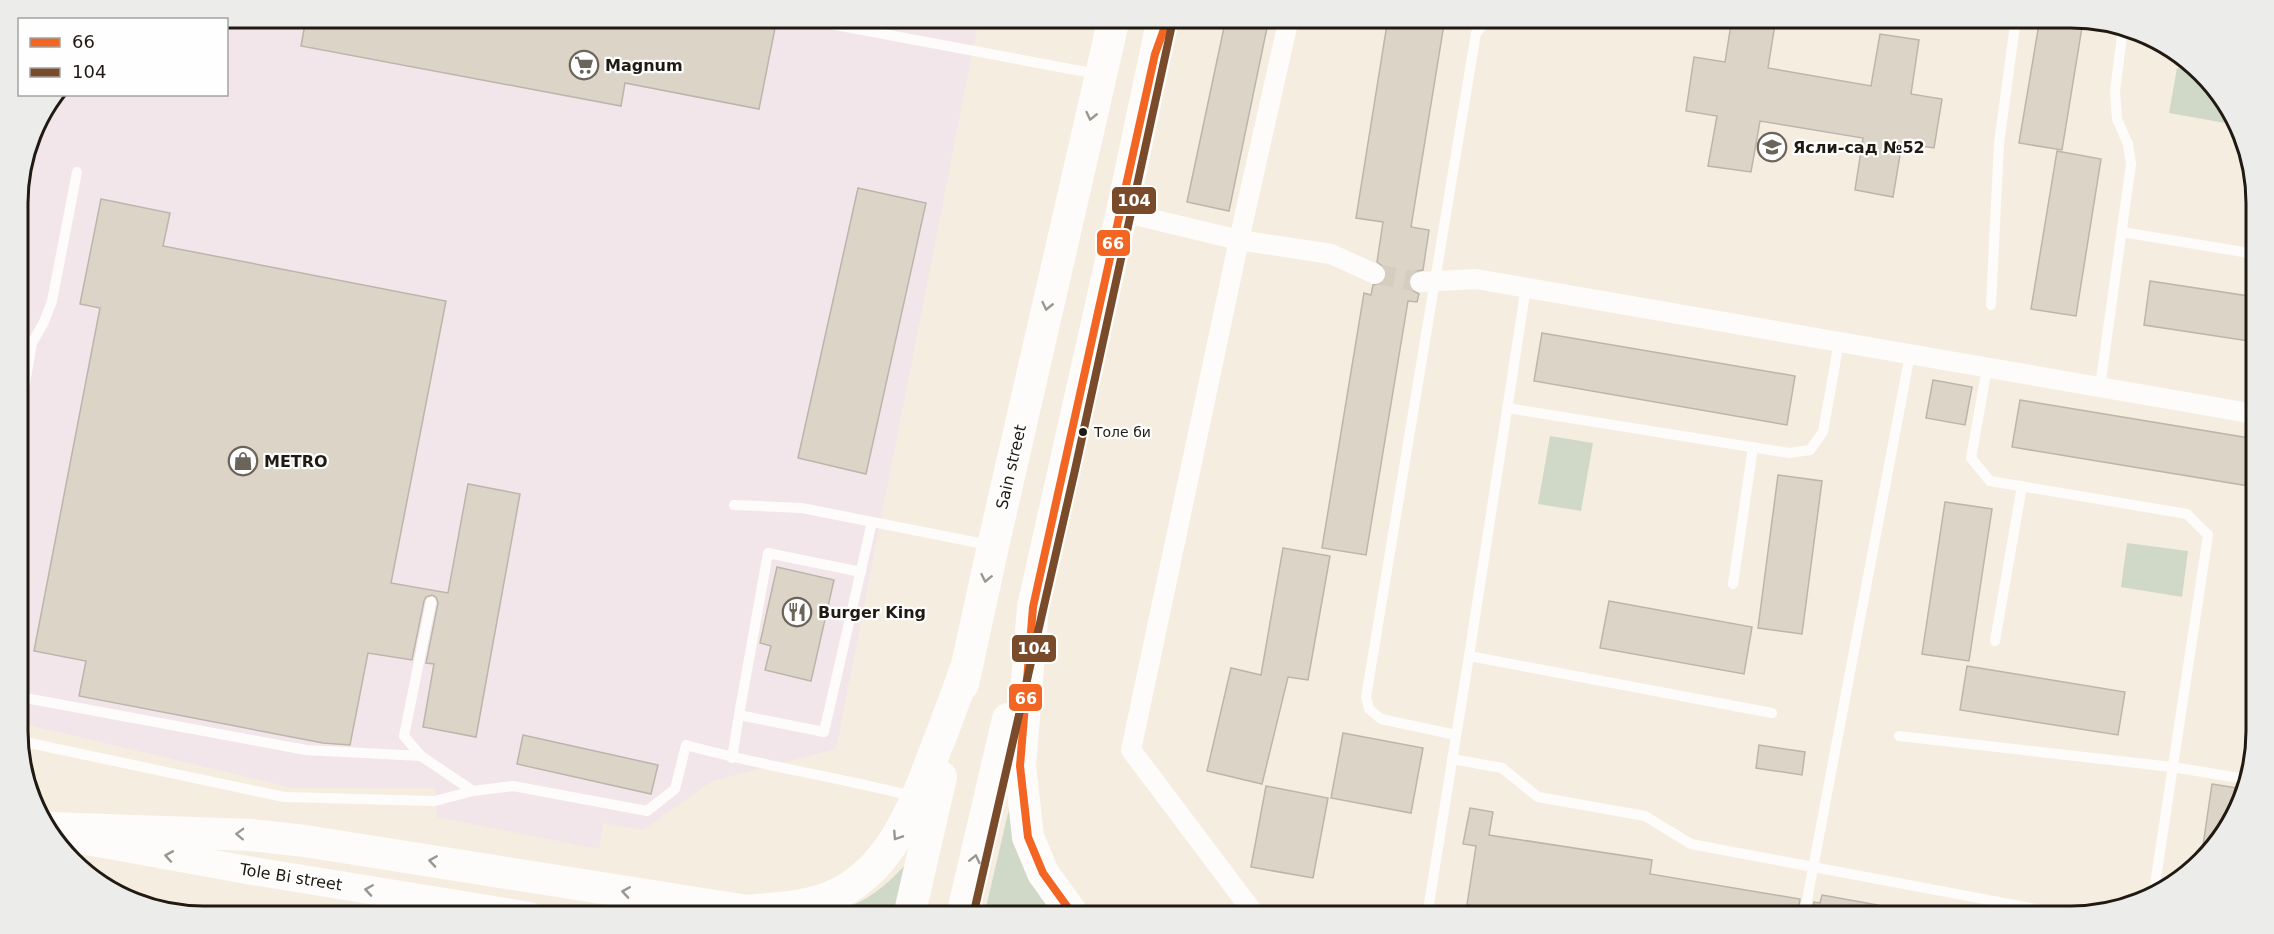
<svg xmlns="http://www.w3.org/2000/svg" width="2274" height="934" viewBox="0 0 2274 934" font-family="'DejaVu Sans',sans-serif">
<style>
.commercial{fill:#f2e6eb}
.green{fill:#d0d8c8}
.building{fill:#dcd4c6;stroke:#bcb5ab;stroke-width:1.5}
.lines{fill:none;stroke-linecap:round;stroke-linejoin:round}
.minor-tunnel{stroke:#d5cdc0;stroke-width:20;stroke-dasharray:20 10;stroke-linecap:butt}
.service{stroke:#fefcfa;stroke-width:10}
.minor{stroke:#fefcfa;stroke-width:20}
.secondary{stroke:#fefcfa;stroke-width:28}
.primary{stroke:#fefcfa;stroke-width:32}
.bus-1-casing{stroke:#fefefe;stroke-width:12}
.bus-2-casing{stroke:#fefefe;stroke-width:12}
.bus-1{stroke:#f26522;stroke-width:8}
.bus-2{stroke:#7a4b2a;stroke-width:8}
.oneway{stroke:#9a9692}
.bus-dot{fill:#201a12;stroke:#fefefe;stroke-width:2}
.labels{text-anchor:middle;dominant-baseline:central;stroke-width:4.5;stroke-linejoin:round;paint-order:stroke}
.bus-label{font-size:14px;fill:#201a12;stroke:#fefefe;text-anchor:start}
.poi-label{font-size:16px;font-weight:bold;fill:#201a12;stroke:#fefefe;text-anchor:start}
.street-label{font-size:16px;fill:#201a12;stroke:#fefefe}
.rim{fill:none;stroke:#201a12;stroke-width:3}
.line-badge{stroke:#fefefe;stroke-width:2}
.badge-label{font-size:16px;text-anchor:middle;font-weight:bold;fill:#fff}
</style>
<rect width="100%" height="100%" fill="#f5eddf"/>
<!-- commercial -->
<polygon class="commercial" points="204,18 979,18 836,749 712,781 643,830 603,823 599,849 437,817 435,788 294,788 20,723 18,191 37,121 58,95 226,94 226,20 196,19"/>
<!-- green -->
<g class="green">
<polygon points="2177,68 2191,70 2217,90 2231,124 2169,113"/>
<polygon points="1550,436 1593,443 1581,511 1538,504"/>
<polygon points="2127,543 2188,551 2182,597 2121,587"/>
<polygon points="1009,809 1041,898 1055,916 984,916"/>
<path d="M 908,862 L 895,916 L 827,916 C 865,902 880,892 908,862 Z"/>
</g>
<!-- building -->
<g class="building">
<polygon points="306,18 777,18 759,109 625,83 621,106 301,46"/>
<polygon points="1226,18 1269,18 1229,211 1187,202"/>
<polygon points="1388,18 1445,18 1411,227 1429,230 1423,270 1413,272 1408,282 1410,289 1419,294 1417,302 1408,301 1366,555 1322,548 1364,293 1371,295 1373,285 1382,283 1387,273 1384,267 1377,262 1383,222 1356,218"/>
<polygon points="1732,18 1776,18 1768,68 1871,86 1880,34 1919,40 1911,94 1942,99 1934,148 1902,143 1893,197 1855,190 1863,138 1760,121 1751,172 1708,166 1717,116 1686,111 1694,57 1725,62"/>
<polygon points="2040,18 2070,18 2083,21 2062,150 2019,143"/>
<polygon points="2057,151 2101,159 2076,316 2031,309"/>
<polygon points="858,188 926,203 866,474 798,458"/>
<polygon points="101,199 170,213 163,246 446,301 391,583 448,593 468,484 520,494 476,737 423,727 434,664 426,663 438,603 436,597 432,595 426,597 424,601 412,660 368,653 350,745 323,743 79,696 86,661 34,651 100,308 80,304"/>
<polygon points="2150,281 2255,297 2255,342 2144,325"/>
<polygon points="1542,333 1795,376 1787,425 1534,381"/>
<polygon points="1933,380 1972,387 1965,425 1926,418"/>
<polygon points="2020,400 2255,439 2255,487 2012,447"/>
<polygon points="1778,475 1822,481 1802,634 1758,628"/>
<polygon points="1945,502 1992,509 1969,661 1922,654"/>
<polygon points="1283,548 1330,556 1308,680 1288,677 1262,784 1207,771 1231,668 1261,675"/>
<polygon points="777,567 834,580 811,681 765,670 771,646 760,643"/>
<polygon points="1609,601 1752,627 1744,674 1600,648"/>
<polygon points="1967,666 2125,692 2118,735 1960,710"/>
<polygon points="1343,733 1423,748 1411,813 1331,798"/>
<polygon points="523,735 658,765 651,794 517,764"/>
<polygon points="1759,745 1805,752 1802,775 1756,768"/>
<polygon points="2212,784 2244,789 2242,801 2217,844 2201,859"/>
<polygon points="1266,786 1328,798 1313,878 1251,867"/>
<polygon points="1470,808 1493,812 1489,835 1652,860 1650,874 1800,899 1797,916 1521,916 1520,913 1467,905 1476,846 1463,844"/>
<polygon points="1822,895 1878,905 1877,916 1812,916 1814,902 1820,903"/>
</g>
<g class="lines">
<!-- minor-tunnel -->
<polyline class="minor-tunnel" points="1375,274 1420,282"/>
<!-- service -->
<g class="service">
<polyline points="814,21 1097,74"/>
<polyline points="2122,232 2255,254"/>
<polyline points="1991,305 1999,143 2016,18"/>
<polyline points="1987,368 1971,458 1990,481 2187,514 2208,535 2154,891"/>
<polyline points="2100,387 2131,164 2128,144 2117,119 2115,91 2123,28"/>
<polyline points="1507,408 1789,453 1810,450 1823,432 1839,342"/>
<polyline points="19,418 32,343 44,322 52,301 77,172"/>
<polyline points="734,505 802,508 989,545"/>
<polyline points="1733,584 1753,447"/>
<path d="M 431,602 L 404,736 L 421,756 L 473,791 L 513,786 L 647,811 L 675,789 L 686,745 C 761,766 839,777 916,797"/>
<polyline points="1995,641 2022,486"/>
<polyline points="1469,656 1772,713"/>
<polyline points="20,697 306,750 421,756"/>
<polyline points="739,715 768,553 861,572"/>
<polyline points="1456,735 1381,719 1369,709 1366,697 1476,33 1489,18"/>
<polyline points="1899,736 2172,767 2246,779"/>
<polyline points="20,741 284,797 435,801 473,791"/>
<polyline points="732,758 739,715 824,732 872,522"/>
<polyline points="1452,759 1502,768 1538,797 1645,816 1691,844 2074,916"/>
<polyline points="1427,916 1469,656 1526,287"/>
<polyline points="1804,916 1910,354"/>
</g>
<!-- minor -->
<g class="minor">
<polyline points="1122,212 1239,240 1331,254 1375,274"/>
<polyline points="1420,282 1476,279 2255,414"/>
<polyline points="1256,916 1131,750 1239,240 1289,18"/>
</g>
<!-- secondary -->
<polyline class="secondary" points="76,839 247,870 530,916"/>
<!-- primary -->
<g class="primary">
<polyline points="963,684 993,546 1114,18"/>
<path d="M 50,828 L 251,835 L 305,841 L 747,911 C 774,908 802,908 828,898 C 890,874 914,807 935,751 C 946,723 957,694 967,665"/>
<polyline points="909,916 941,777"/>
<polyline points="962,916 1008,719"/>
<polyline points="1074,916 1043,873 1028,837 1020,766 1033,607 1122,212 1163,18"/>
</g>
<!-- bus-1 casing -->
<g class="bus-1-casing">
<polyline id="bus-1" points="1074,916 1043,873 1028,837 1020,766 1033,607 1155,54 1168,18"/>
</g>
<!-- bus-2 casing -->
<g class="bus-2-casing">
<polyline id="bus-2" points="973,916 1075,470 1173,20"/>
</g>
<!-- bus-1 -->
<use href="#bus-1" class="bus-1"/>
<!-- bus-2 -->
<use href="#bus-2" class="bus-2"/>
</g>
<!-- one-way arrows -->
<defs><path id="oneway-chevron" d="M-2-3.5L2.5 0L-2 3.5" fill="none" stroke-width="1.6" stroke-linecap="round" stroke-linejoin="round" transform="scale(1.5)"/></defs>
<g class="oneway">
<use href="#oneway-chevron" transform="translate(1091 116) rotate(103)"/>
<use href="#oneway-chevron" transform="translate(1047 306) rotate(103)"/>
<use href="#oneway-chevron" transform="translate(986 578) rotate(102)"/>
<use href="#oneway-chevron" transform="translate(240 834) rotate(-178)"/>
<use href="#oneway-chevron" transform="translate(897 836) rotate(123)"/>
<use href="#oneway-chevron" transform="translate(169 856) rotate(-170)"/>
<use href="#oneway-chevron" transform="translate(975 859) rotate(-77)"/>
<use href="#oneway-chevron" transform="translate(433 861) rotate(-171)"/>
<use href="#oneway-chevron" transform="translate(369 890) rotate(-171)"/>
<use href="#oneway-chevron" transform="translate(626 892) rotate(-171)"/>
</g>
<!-- icons -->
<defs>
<g id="supermarket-ring" transform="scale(1.5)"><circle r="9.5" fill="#fefefe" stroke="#6b645a" stroke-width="1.5"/><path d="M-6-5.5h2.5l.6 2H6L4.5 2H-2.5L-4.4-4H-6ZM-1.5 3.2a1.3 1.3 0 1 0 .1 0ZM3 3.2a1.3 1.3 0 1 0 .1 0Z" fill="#6b645a"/></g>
<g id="school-ring" transform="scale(1.5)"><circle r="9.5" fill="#fefefe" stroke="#6b645a" stroke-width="1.5"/><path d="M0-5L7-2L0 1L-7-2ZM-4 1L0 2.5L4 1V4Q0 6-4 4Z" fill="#6b645a"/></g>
<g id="shop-ring" transform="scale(1.5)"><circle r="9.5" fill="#fefefe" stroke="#6b645a" stroke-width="1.5"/><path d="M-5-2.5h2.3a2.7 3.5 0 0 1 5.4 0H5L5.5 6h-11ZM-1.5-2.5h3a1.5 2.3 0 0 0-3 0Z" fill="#6b645a"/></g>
<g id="restaurant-ring" transform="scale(1.5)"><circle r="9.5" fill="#fefefe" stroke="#6b645a" stroke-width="1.5"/><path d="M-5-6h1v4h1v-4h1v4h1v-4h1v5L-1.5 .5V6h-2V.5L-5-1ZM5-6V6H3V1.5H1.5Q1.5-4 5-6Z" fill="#6b645a"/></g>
</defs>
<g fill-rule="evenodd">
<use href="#supermarket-ring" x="584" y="65"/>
<use href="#school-ring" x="1772" y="147"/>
<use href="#shop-ring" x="243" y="461"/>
<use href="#restaurant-ring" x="797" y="612"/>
</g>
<!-- markers -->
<circle class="bus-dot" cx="1083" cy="432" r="5"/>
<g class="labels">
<!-- bus labels -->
<g class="bus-label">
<text x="1094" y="432">Толе би</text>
</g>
<!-- poi labels -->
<g class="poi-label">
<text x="605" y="65">Magnum</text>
<text x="1793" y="147">Ясли-сад №52</text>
<text x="264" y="461">METRO</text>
<text x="818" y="612">Burger King</text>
</g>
<!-- street labels -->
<g class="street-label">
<text transform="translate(1011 467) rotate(-77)">Sain street</text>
<text transform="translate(291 877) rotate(9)">Tole Bi street</text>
</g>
</g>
<!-- crop -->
<path d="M0 0H2274V934H0ZM203 28H2071A175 175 0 0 1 2246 203V731A175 175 0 0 1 2071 906H203A175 175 0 0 1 28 731V203A175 175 0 0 1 203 28Z" fill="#ececeb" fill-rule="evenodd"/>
<path class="rim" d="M203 28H2071A175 175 0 0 1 2246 203V731A175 175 0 0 1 2071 906H203A175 175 0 0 1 28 731V203A175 175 0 0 1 203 28Z"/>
<g class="line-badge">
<rect x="1111" y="186" width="46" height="29" rx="6" fill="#7a4b2a"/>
<rect x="1096" y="229" width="35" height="28" rx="6" fill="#f26522"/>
<rect x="1011" y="634" width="46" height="29" rx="6" fill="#7a4b2a"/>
<rect x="1008" y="683" width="35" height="29" rx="6" fill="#f26522"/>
</g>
<g class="badge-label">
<text x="1134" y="206">104</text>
<text x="1113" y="249">66</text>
<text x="1034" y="654">104</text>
<text x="1026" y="704">66</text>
</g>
<!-- legend -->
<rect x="18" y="18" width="210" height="78" fill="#fefefe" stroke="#a5a3a0" stroke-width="1.5"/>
<rect x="30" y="38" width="30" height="9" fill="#f26522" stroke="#a5a3a0" stroke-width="1.5"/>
<text x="72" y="48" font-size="18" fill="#201a12">66</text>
<rect x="30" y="68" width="30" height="9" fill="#7a4b2a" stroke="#a5a3a0" stroke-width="1.5"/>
<text x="72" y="78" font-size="18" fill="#201a12">104</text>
</svg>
